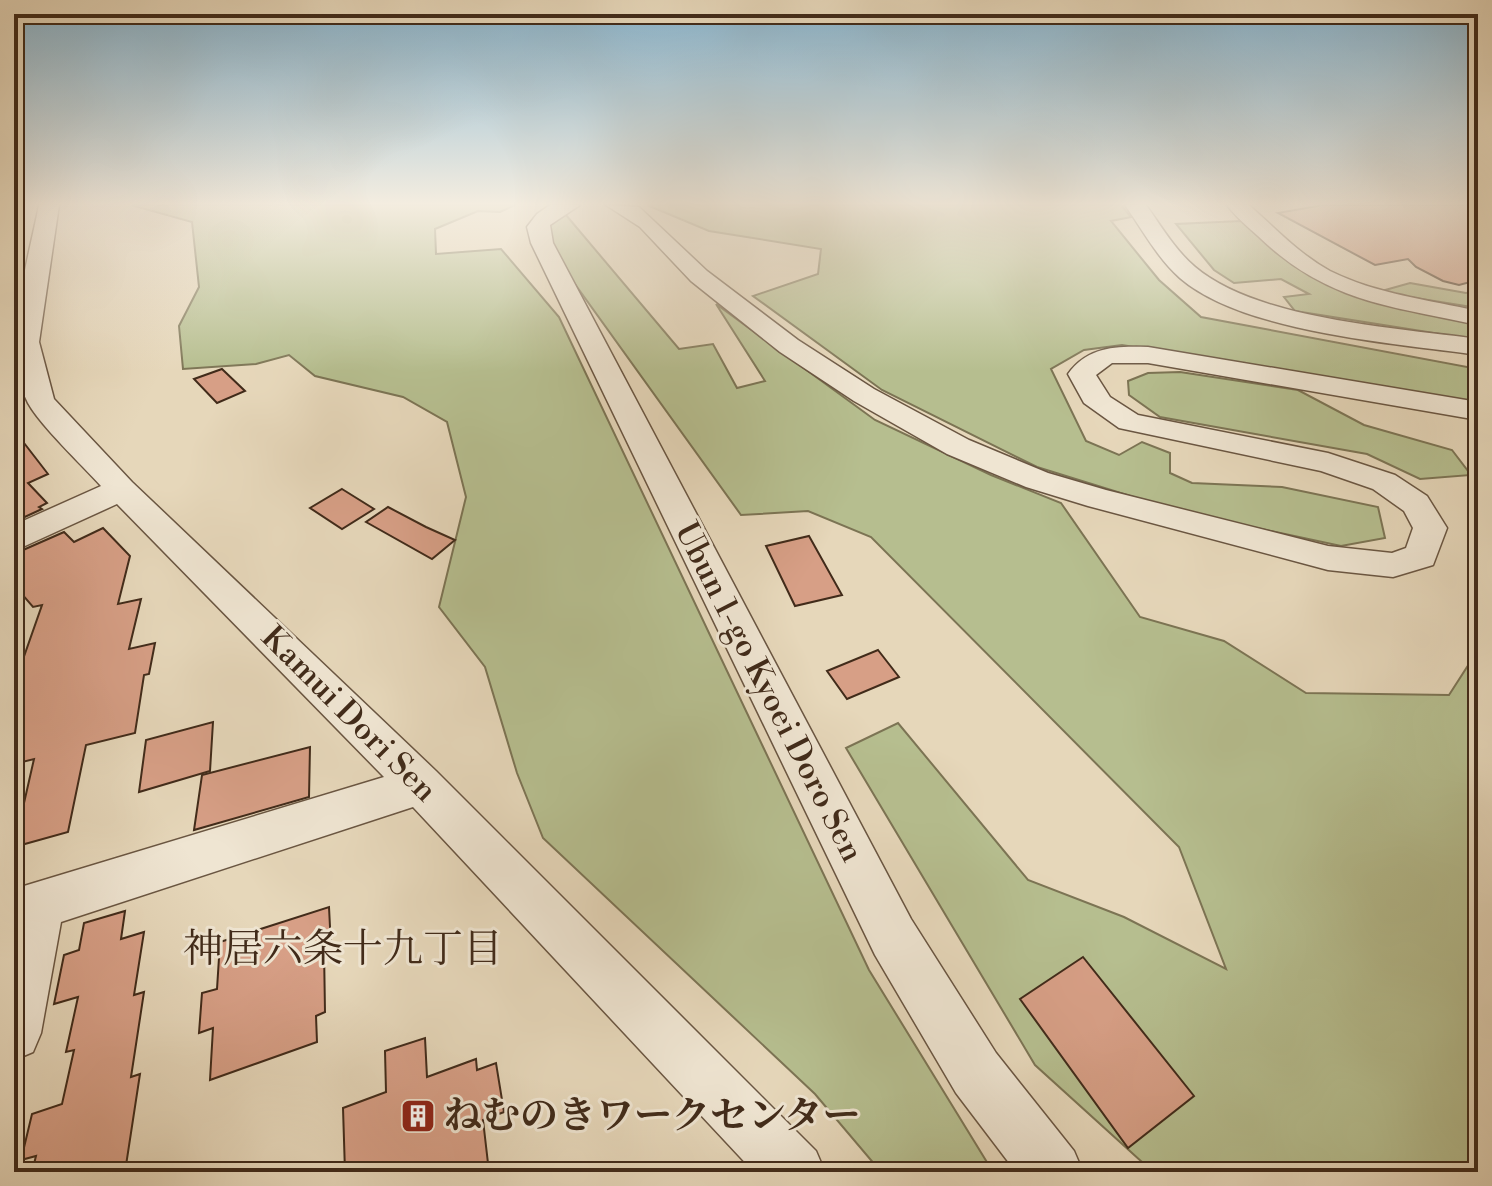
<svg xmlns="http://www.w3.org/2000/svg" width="1492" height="1186" viewBox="0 0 1492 1186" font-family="'Libre Bodoni','Noto Serif JP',serif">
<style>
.green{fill:#b6be8f;stroke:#7c7454;stroke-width:2}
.building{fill:#d79f86;stroke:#412b1a;stroke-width:2}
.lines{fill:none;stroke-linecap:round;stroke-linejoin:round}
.minor-casing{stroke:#6a5642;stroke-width:3}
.minor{fill:#efe5d2;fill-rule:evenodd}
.labels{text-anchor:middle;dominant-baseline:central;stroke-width:6;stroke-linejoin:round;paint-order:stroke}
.street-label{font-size:32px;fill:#412b1a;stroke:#efe5d2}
.near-poi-label{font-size:38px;font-weight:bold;fill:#412b1a;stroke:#efe5d2;text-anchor:start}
.near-neighbourhood-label{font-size:40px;fill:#412b1a;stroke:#efe5d2}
</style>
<rect width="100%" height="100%" fill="#e6d7ba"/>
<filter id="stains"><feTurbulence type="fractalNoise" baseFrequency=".0025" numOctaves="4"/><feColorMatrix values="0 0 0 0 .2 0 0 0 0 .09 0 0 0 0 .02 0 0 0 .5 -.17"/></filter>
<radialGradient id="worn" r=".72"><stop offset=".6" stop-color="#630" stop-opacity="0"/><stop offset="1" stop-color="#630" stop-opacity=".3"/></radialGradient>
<!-- green -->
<g class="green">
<polygon points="131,205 515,205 500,212 478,211 435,229 436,254 501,249 559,317 869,970 993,1172 881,1172 815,1094 543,838 517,773 485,667 439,607 466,497 447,422 403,397 315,376 289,355 256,364 183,369 179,326 199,287 192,222"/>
<polygon points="647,205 1121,205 1131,217 1111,221 1159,280 1201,317 1478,369 1478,403 1122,345 1084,350 1051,369 1086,441 1119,455 1142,442 1170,453 1170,473 1192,483 1282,487 1378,507 1385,538 1341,546 1182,512 1037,467 882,390 753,296 818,274 821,249 709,231"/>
<polygon points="566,215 679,349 713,344 737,388 765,381 716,304 875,420 991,475 1061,503 1140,617 1224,641 1306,693 1449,695 1478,650 1478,1172 1153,1172 1035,1065 846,748 898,723 1028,880 1124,917 1226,969 1179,847 871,537 808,511 741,515 531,223"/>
<polygon points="1241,221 1289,260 1478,323 1478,340 1295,311 1284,297 1309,294 1281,279 1234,283 1214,270 1176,224"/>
<polygon points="1410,283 1466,293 1478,291 1478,308 1378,292"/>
<polygon points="1180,372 1298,390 1364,425 1452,450 1471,475 1420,479 1367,454 1160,417 1129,395 1128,381 1148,373"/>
</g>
<!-- building -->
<g class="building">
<polygon points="1323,205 1478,205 1478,280 1459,285 1443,281 1416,267 1408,259 1375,265 1278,213"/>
<polygon points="222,369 245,391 217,403 194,379"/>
<polygon points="14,430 48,474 28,483 47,503 39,507 42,509 14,522"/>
<polygon points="342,489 374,509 342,529 310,508"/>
<polygon points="388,507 426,527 455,540 432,559 366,522"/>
<polygon points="103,528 130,556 118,604 141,599 129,649 155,643 149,674 144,675 135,733 86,745 68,832 14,847 34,759 14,764 14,685 42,605 33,607 14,585 14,554 64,532 74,542"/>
<polygon points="809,536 842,595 795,606 766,546"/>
<polygon points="878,650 899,677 847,699 827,671"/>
<polygon points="213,722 210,771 139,792 146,740"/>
<polygon points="310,747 309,797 194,830 202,775"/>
<polygon points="329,907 331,947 324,949 325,1012 316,1016 317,1042 210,1080 213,1028 199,1033 202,993 217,989 220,942"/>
<polygon points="125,911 121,939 144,932 134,995 144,992 131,1077 140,1074 125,1172 32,1172 36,1156 21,1160 32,1114 62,1104 74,1050 66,1052 78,997 54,1004 64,955 79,950 84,923"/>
<polygon points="1083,957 1194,1096 1128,1148 1020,999"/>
<polygon points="425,1038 427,1077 476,1059 477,1070 496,1063 504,1112 483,1120 489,1172 345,1172 343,1108 386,1092 385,1051"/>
</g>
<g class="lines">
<!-- minor casing -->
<g class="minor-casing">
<g id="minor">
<path d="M 39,205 L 59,205 L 39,342 L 54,399 L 132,482 L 436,771 L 816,1151 L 825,1172 L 754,1172 L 413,807 L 61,922 L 41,1033 L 33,1052 L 14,1060 L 14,889 L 384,777 L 117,504 L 14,551 L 14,525 L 101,486 C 82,465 40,425 28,403 C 0,348 28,263 39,205 Z"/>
<polygon points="550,205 580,205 550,225 553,243 911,919 996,1053 1074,1151 1083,1172 1016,1172 956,1093 875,955 531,243 527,227 537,214"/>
<path d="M 606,205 L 639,207 L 707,271 L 798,340 L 874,389 L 969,440 L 1048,473 L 1106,490 L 1328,546 L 1392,553 L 1406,548 L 1413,528 L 1404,511 L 1373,489 L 1321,471 L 1119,428 L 1084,403 L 1068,374 C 1088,346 1117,346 1148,347 L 1478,402 L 1478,420 L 1148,363 L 1112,363 L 1096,375 L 1110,397 L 1138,415 L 1328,453 L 1395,475 L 1427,496 L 1447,528 L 1433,565 L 1393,577 L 1328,570 L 1088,506 L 1026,487 L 947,454 L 854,401 L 780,352 L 691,281 L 640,227 Z"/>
<path d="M 1125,205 L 1146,205 C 1161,226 1175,250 1195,267 C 1257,320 1398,328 1478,339 L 1478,355 C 1395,343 1244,333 1180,278 C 1158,259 1142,229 1125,205 Z"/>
<path d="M 1227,205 L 1249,205 C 1275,228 1299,254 1330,271 C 1376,294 1429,300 1478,311 L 1478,325 C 1390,306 1326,302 1258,236 C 1247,226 1236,217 1227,205 Z"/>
</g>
</g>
<!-- minor -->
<use href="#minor" class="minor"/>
</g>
<!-- sky -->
<linearGradient id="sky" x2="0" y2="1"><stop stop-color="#87b6d2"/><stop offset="0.55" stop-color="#f4ede0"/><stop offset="1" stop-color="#f4ede0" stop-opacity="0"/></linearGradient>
<rect width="1492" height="371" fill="url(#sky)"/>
<!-- icons -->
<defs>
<g id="building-square" transform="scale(1.8)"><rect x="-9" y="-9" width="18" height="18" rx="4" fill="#8f2418" stroke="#efe5d2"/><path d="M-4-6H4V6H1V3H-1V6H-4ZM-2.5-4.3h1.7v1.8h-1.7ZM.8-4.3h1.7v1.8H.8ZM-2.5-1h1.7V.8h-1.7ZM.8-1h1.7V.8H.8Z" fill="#fff"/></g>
</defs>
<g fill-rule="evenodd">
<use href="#building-square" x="418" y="1116"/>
</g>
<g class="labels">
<!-- street labels -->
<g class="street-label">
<text transform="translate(769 692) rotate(63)">Ubun 1-go Kyoei Doro Sen</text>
<text transform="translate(349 714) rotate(45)">Kamui Dori Sen</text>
</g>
<!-- near-poi labels -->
<g class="near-poi-label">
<text x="444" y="1116">ねむのきワークセンター</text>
</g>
<!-- near-neighbourhood labels -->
<g class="near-neighbourhood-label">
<text x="343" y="950">神居六条十九丁目</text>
</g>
</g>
<!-- margin -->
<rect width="1492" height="1186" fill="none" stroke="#e6d7ba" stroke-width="48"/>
<rect x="16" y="16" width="1460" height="1154" fill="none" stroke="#412b1a" stroke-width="4"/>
<rect x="24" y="24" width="1444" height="1138" fill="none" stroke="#412b1a" stroke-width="2"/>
<rect width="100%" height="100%" filter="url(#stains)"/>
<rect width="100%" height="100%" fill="url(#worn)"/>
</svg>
